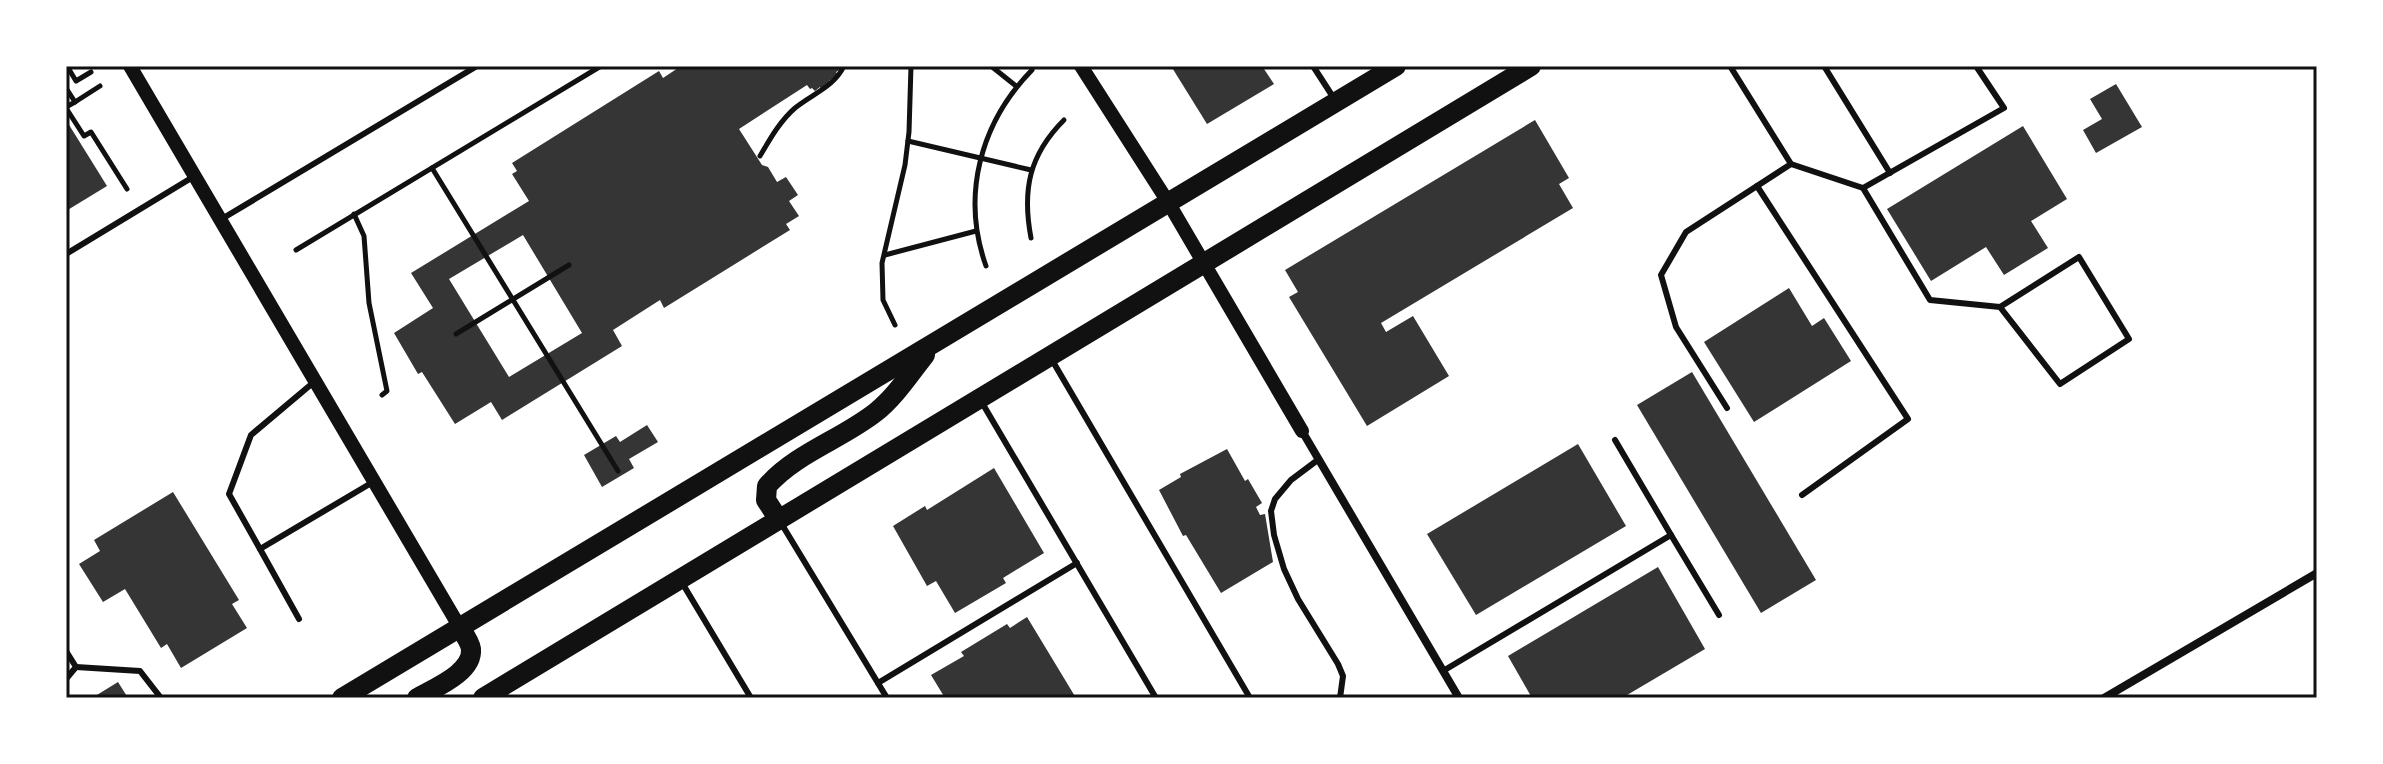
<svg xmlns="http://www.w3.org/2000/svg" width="2383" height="764" viewBox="0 0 2383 764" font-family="'Noto Serif',serif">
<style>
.building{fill:#353535;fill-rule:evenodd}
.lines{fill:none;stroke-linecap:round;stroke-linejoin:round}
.path{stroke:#111;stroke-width:5}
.service{stroke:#111;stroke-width:6}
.minor{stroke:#111;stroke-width:8}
.tertiary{stroke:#111;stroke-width:14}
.primary{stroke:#111;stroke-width:20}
.neatline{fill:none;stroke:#111;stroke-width:3}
</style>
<rect width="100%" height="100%" fill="#fff"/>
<!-- building -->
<g class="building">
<path d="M 681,66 L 846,66 L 836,72 L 838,75 L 829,81 L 832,84 L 822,91 L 820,87 L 815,91 L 812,88 L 810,89 L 807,85 L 739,129 L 762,165 L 768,167 L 777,182 L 786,177 L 798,195 L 789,201 L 799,216 L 786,224 L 790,230 L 664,308 L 660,300 L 613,330 L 622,346 L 502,420 L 491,402 L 455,424 L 422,372 L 418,374 L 394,333 L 433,308 L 411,273 L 529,201 L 512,174 L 517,171 L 512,163 L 659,71 L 663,78 ZM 523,235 L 582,333 L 509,377 L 449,279 Z"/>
<polygon points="1171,66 1262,66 1274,84 1207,124"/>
<polygon points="2116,84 2142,127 2096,153 2083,130 2102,119 2090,99"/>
<polygon points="66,120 107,186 66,211"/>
<polygon points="1535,120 1569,178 1559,184 1573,208 1381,323 1386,332 1413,316 1449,376 1367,426 1289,297 1298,292 1285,270"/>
<polygon points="2023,126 2067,199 2031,221 2048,248 2004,275 1986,247 1931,281 1887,209"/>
<polygon points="1789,288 1812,326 1824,318 1851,361 1754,422 1704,342"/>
<polygon points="1692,372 1816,580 1761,613 1637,405"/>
<polygon points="647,425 658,442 629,459 634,468 602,487 584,455 616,436 620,442"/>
<polygon points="1578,444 1626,526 1476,615 1427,534"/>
<polygon points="1227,449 1245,481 1248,479 1262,503 1256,507 1260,515 1265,514 1273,562 1221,593 1186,535 1183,536 1159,490 1181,477 1180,474"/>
<polygon points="994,468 1044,553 1003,578 1006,583 955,613 936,581 927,586 893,526 925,506 927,510"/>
<polygon points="173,492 239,600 232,604 247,628 181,668 167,644 161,648 125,589 103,602 79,564 100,551 94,540"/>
<polygon points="1658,567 1705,649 1622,698 1532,698 1508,656"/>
<polygon points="1027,617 1076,698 945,698 931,675 964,656 961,652 1007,624 1010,628"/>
<polygon points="118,682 128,698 92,698"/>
</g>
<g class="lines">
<!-- path -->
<g class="path">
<polyline points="67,66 76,81 91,72"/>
<polyline points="991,66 1016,86"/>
<polyline points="66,88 75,102 66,107"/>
<polyline points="75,102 100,86"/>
<polyline points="66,108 84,136 91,132 127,189"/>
<polyline points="908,141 1031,170"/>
<path d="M 760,156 C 770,139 780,121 795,108 C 812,94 834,87 844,66"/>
<polyline points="432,168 618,471"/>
<polyline points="354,214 364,236 369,303 387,391 382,395"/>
<path d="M 1031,238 C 1022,190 1029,155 1064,120"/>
<polyline points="296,250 601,66"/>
<polyline points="885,255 976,231"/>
<path d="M 986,266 C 961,196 980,123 1032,70"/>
<polyline points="895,325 883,300 882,263 905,165 909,132 911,66"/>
<polyline points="456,334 569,265"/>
</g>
<!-- service -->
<g class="service">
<polyline points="1313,66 1335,100"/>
<polyline points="1730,66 1791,164 1863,188"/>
<polyline points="1824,66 1890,173"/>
<polyline points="1976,66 2004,108 1863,188 1930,300 2000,307 2079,257 2129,339 2060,384 2000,307"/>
<polyline points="1757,186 1908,419 1802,495"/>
<polyline points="220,220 477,66"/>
<polyline points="66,254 193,177"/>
<polyline points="1052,360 1250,698"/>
<polyline points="981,401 1156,698"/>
<polyline points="1727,408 1676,327 1661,275 1686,232 1791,164"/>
<polyline points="1615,440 1671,535"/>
<polyline points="1319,459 1291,480 1275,499 1271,511 1274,535 1284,569 1298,599 1338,664 1343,676 1340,698"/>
<polyline points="781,523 887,698"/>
<polyline points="260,549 229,494 251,435 314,382"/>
<polyline points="681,581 751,698"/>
<polyline points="299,619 260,549 373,482"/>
<polyline points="66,651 76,667 66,679"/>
<polyline points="76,667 140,671 161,698"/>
<polyline points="1443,671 1671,535 1719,615"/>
<polyline points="878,683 1077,563"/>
</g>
<!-- minor -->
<g class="minor">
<polyline points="1302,431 1459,698"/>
<polyline points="2104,698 2317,573"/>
</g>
<!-- tertiary -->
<g class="tertiary">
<polyline points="130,66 459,626"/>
<polyline points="1081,66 1168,202 1302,431"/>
</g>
<!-- primary -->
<g class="primary">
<path d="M 779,520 L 766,500 L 767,486 C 796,453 842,439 876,412 C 895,397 909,375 925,355"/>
<polyline points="342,698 1396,66"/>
<path d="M 417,698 C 434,688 473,673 471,649 C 470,642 463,632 459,626"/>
<polyline points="483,698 1531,66"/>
</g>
</g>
<!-- border -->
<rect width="2383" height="764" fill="none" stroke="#ffffff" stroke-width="136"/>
<rect x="68" y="68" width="2247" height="628" class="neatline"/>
</svg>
